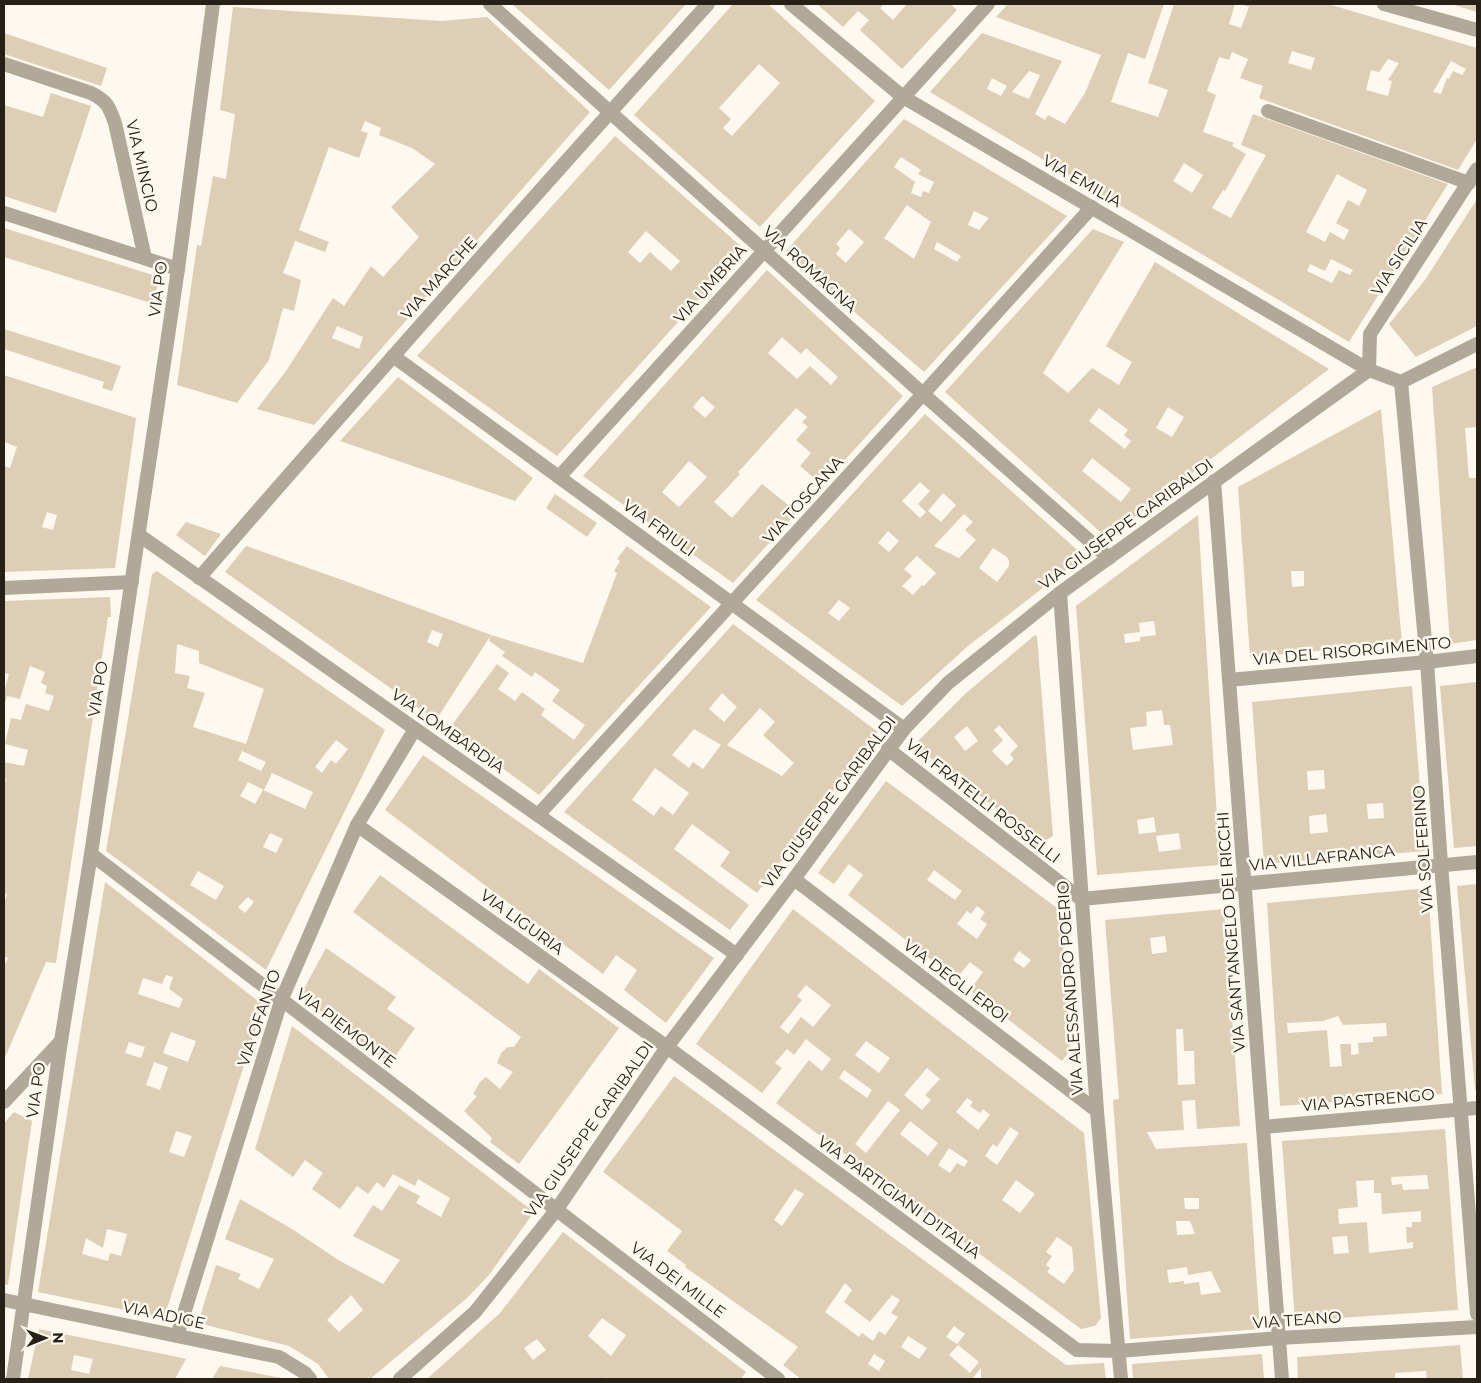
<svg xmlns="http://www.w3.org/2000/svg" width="1481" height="1383" viewBox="0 0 1481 1383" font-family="Montserrat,sans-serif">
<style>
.building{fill:#deceb5;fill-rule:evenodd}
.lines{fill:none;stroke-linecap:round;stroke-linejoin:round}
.minor{stroke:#b0a999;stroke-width:14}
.labels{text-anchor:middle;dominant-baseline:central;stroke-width:5;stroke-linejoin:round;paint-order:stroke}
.street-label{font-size:16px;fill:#262017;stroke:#fff8ee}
</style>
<rect width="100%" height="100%" fill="#fff8ee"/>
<!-- building -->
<g class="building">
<polygon points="512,4 686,4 609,90"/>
<path d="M 733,4 L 768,4 L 875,101 L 760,227 L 634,115 ZM 759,64 L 780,83 L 732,136 L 723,128 L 731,119 L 719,108 Z"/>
<polygon points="817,4 884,4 880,8 893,20 907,4 950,4 957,10 902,69 860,30 869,20 858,11 843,27"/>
<path d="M 1008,4 L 1164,4 L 1145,59 L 1128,53 L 1111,102 L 1158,117 L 1168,90 L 1148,83 L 1174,4 L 1235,4 L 1229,24 L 1241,28 L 1249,7 L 1241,4 L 1328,4 L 1477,48 L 1477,139 L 1458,170 L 1259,98 L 1263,86 L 1240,78 L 1248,59 L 1232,52 L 1229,60 L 1219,57 L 1207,91 L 1216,95 L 1203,132 L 1234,143 L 1232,146 L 1246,154 L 1225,191 L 1223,190 L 1212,208 L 1231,218 L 1266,155 L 1241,145 L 1253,114 L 1448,184 L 1349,342 L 930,92 L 982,33 L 1062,61 L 1035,114 L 1045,120 L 1048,115 L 1065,124 L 1085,93 L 1101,55 L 996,17 ZM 1292,51 L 1315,58 L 1311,70 L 1288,63 ZM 1388,59 L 1399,63 L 1388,80 L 1392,81 L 1388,96 L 1366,90 L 1371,70 L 1379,72 ZM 1451,61 L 1466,69 L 1462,75 L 1453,71 L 1449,79 L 1447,78 L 1441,94 L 1433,92 ZM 1029,71 L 1040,75 L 1029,99 L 1012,92 ZM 992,78 L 1007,86 L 1001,96 L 987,89 ZM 1184,163 L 1203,175 L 1192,193 L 1173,181 ZM 1337,174 L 1367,190 L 1359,206 L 1348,200 L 1336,223 L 1349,230 L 1344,240 L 1330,232 L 1325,242 L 1306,232 ZM 1331,259 L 1353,270 L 1350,275 L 1339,270 L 1332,283 L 1307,271 L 1310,264 L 1325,271 Z"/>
<polygon points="1451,4 1477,4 1477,12"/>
<path d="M 233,7 L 441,21 L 487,17 L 590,112 L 314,425 L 257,409 L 286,371 L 333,298 L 344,306 L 371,266 L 383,277 L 419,237 L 391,207 L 435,164 L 412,148 L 379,135 L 381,128 L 365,121 L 361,131 L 368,133 L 359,158 L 329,147 L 299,230 L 329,242 L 325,252 L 295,241 L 283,273 L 301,280 L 294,311 L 283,308 L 269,360 L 237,403 L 177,385 L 197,245 L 201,246 L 213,176 L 226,179 L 235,114 L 220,110 ZM 337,326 L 363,337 L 359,349 L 332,338 Z"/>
<polygon points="4,33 107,68 101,86 4,54"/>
<polygon points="51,93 91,106 56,213 4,196 4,105 43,117"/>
<path d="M 904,119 L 1067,216 L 924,372 L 785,252 ZM 901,157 L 921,170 L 918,174 L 934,182 L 929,193 L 923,191 L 921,197 L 911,193 L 915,182 L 894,167 ZM 907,205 L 931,222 L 914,259 L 884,238 ZM 974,211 L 989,218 L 979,230 L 968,225 ZM 849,229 L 864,242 L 846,263 L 836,254 L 840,248 L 836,244 ZM 937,242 L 961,256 L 957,262 L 934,249 Z"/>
<path d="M 615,136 L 744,249 L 557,456 L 417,356 ZM 646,231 L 680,261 L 671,271 L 650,252 L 640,263 L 628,252 Z"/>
<polygon points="1477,199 1477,326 1416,357 1389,324 1425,280"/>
<polygon points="4,228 159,277 154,304 4,257"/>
<path d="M 1093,229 L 1124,242 L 1043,373 L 1068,393 L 1092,368 L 1119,385 L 1132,362 L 1106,346 L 1155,262 L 1329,369 L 1107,538 L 945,392 ZM 1168,407 L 1184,417 L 1172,437 L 1156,428 ZM 1099,408 L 1128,430 L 1124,435 L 1131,441 L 1125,449 L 1089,421 ZM 1092,458 L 1131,489 L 1121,502 L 1082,471 Z"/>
<path d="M 767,270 L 903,396 L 822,485 L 800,466 L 811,453 L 796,440 L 808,427 L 802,422 L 807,417 L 796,408 L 743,467 L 738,472 L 740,474 L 714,502 L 732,518 L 762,484 L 797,512 L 733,583 L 583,476 ZM 782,337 L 801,354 L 806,348 L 838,377 L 831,385 L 810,366 L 797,379 L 768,353 ZM 702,396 L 715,407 L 705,418 L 693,407 ZM 689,461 L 707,477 L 679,507 L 662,492 Z"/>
<polygon points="4,329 121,366 112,391 102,388 104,382 4,349"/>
<polygon points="1477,367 1477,427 1465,428 1469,478 1477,478 1477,640 1450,644 1432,387"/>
<path d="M 4,375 L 136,418 L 115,568 L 4,572 L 4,466 L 10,468 L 17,447 L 4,442 ZM 47,512 L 57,515 L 53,530 L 42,527 Z"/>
<polygon points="398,377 533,478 515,501 340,441"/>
<path d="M 1381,409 L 1402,643 L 1250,657 L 1238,487 ZM 1291,571 L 1304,571 L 1304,586 L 1292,587 Z"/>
<path d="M 925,414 L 1084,556 L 968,646 L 902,706 L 756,600 ZM 920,482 L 930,491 L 918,504 L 926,512 L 920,518 L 902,501 ZM 943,493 L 956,505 L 941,522 L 928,511 ZM 964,514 L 973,522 L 965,530 L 976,540 L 959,558 L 934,546 ZM 888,531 L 899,541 L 889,552 L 878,543 ZM 993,548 L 1007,557 L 1009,561 L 1009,566 L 997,582 L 979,568 ZM 917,556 L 936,573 L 924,586 L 922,585 L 913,595 L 902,586 L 912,576 L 904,569 ZM 839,600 L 850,608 L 839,621 L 828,613 Z"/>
<polygon points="555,494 597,523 587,537 546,508"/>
<path d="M 1198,515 L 1220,865 L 1097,875 L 1076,606 ZM 1154,621 L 1156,635 L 1140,637 L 1140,641 L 1125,643 L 1124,634 L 1140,632 L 1139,623 ZM 1162,710 L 1164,725 L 1170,725 L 1173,745 L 1133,750 L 1130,728 L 1147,726 L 1146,712 ZM 1154,817 L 1156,832 L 1139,834 L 1137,820 ZM 1179,833 L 1181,849 L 1159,852 L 1156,836 Z"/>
<polygon points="186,522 221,534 205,556 176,535"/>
<path d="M 246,546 L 345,581 L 491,635 L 436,720 L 225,572 ZM 432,630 L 443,634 L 438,647 L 427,642 Z"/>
<polygon points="627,546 711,607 539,795 449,729 497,664 509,673 498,689 515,701 522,692 545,709 541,715 574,740 585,725 552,701 560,690 535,672 532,677 502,656 505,652 489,641 491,635 583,663 617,573 614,571 620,561 617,559"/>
<path d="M 157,571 L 385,730 L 266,970 L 106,851 L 152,574 ZM 177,644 L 199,651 L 199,663 L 264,689 L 246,744 L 193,727 L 205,693 L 187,688 L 190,676 L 175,673 ZM 336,740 L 348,749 L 336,764 L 331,760 L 322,773 L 315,767 ZM 242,751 L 266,762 L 261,771 L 238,760 ZM 272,773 L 313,792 L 305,809 L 263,790 L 255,804 L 240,796 L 248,782 L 264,790 ZM 270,833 L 283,839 L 276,853 L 263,847 ZM 198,871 L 224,886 L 216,900 L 190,885 ZM 248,897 L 254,902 L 245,913 L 238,907 Z"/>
<polygon points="110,597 111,617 108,617 56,963 46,962 4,1060 4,966 8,958 4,956 4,904 7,894 4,893 4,842 5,835 4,835 4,786 6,779 4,779 4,762 24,766 28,750 5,744 11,718 21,720 26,704 49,711 54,696 45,693 47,686 41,683 45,672 30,666 20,699 7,696 4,707 4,692 9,674 4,673 4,601"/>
<path d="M 733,624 L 878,732 L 757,893 L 720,866 L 730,852 L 692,824 L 674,849 L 749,905 L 730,930 L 564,812 ZM 722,693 L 737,707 L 724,722 L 709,709 ZM 760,708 L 775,722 L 763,735 L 794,763 L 782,776 L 727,745 ZM 694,729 L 721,745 L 703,769 L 693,762 L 689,768 L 672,755 ZM 655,768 L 689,793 L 673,815 L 661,806 L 654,816 L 632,800 Z"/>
<path d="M 1035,635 L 1037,636 L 1053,836 L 1041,843 L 914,745 L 965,694 ZM 999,725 L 1018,746 L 1010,754 L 1014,759 L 1007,766 L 992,751 L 1003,740 L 994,730 ZM 967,726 L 978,741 L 965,751 L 954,737 Z"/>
<polygon points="1477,682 1477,846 1454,848 1440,686"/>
<path d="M 1412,686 L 1425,851 L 1264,864 L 1252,702 ZM 1324,770 L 1325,789 L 1308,790 L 1307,771 ZM 1383,803 L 1384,818 L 1368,819 L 1367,804 ZM 1326,814 L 1328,832 L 1310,834 L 1309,816 Z"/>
<polygon points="423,755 714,958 666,1023 624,990 637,970 616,955 603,974 385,810"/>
<path d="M 886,781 L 1061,911 L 1070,1051 L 1062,1061 L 970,990 L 983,972 L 970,962 L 956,979 L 848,895 L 863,875 L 849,864 L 834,884 L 818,873 ZM 934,870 L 962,891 L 955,900 L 927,880 ZM 977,906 L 985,912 L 980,919 L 987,924 L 977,939 L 957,924 L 967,911 L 971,914 ZM 1019,951 L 1031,960 L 1024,968 L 1013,960 Z"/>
<polygon points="380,875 528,984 539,969 619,1028 519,1164 490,1142 492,1138 464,1111 477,1096 473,1094 480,1082 486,1077 500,1089 513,1072 497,1063 501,1053 508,1047 514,1047 521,1037 353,912"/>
<path d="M 105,882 L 263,1005 L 164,1318 L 38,1292 ZM 166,975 L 173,977 L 169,989 L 183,999 L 179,1008 L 138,994 L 143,978 L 162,984 ZM 171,1032 L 196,1041 L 188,1062 L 163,1053 ZM 129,1042 L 145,1047 L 141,1058 L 125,1053 ZM 154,1062 L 168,1067 L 160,1090 L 146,1085 ZM 176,1131 L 192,1136 L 184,1157 L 169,1152 ZM 107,1229 L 127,1234 L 121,1256 L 110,1253 L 108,1261 L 82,1254 L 86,1238 L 103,1248 Z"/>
<polygon points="1477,884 1477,1090 1475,1090 1457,886"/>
<path d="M 1428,888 L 1442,1094 L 1280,1106 L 1267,903 ZM 1338,1016 L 1343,1025 L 1386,1023 L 1387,1036 L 1373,1037 L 1373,1042 L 1358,1043 L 1359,1054 L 1351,1055 L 1351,1044 L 1340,1044 L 1342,1066 L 1330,1067 L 1327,1030 L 1288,1033 L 1287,1023 L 1323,1021 Z"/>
<path d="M 793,909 L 1084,1133 L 1101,1318 L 1095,1326 L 1081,1329 L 776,1103 L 809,1060 L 822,1071 L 831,1059 L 806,1039 L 794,1055 L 787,1049 L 775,1063 L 782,1068 L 762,1093 L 696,1044 ZM 806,985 L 831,1005 L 813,1027 L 801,1017 L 788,1034 L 780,1027 L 802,1000 L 797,996 ZM 866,1041 L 890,1058 L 879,1073 L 855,1055 ZM 927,1068 L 940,1079 L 925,1095 L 931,1100 L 922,1110 L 904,1095 ZM 844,1070 L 872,1090 L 867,1098 L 839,1078 ZM 967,1098 L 973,1102 L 970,1106 L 980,1113 L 983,1109 L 990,1115 L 978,1130 L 956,1112 ZM 888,1101 L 900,1110 L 866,1153 L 855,1144 ZM 910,1121 L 938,1143 L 928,1156 L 900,1134 ZM 1010,1127 L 1019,1133 L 997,1165 L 985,1156 L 993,1144 L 997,1147 ZM 949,1148 L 968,1161 L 964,1167 L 957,1163 L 950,1173 L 938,1165 ZM 1016,1180 L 1035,1194 L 1020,1213 L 1002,1200 ZM 1057,1237 L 1072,1247 L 1074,1270 L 1064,1284 L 1047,1272 L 1050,1268 L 1046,1265 L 1052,1256 L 1046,1252 Z"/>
<path d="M 1224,909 L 1240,1126 L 1197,1129 L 1195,1100 L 1182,1101 L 1184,1130 L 1147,1132 L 1156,1149 L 1247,1143 L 1260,1329 L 1130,1339 L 1113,1100 L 1119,1099 L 1105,920 ZM 1165,936 L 1167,952 L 1152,954 L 1150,938 ZM 1176,1029 L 1183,1029 L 1184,1051 L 1194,1051 L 1195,1084 L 1178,1085 ZM 1184,1198 L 1199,1198 L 1199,1209 L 1185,1209 ZM 1176,1221 L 1190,1221 L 1195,1234 L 1177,1235 ZM 1187,1267 L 1188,1275 L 1211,1271 L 1221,1292 L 1201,1295 L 1199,1282 L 1184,1284 L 1184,1281 L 1169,1283 L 1167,1270 Z"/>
<polygon points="326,948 396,997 387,1009 415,1028 390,1064 300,996"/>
<path d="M 292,1026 L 534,1212 L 489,1275 L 467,1298 L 370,1379 L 329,1379 L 318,1364 L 289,1346 L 198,1323 L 216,1265 L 241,1274 L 238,1279 L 259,1289 L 274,1259 L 225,1239 L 240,1199 L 292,1229 L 340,1261 L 383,1284 L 400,1260 L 353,1236 L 373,1205 L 382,1211 L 399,1185 L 420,1196 L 416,1203 L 441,1217 L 450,1198 L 418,1179 L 415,1186 L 393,1174 L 384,1188 L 377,1182 L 368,1194 L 357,1186 L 340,1209 L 312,1189 L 323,1173 L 305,1160 L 293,1177 L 255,1149 ZM 351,1295 L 363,1310 L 339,1332 L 327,1320 Z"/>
<path d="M 674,1076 L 1066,1365 L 1104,1363 L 1106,1379 L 981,1379 L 981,1368 L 972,1379 L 801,1379 L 783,1365 L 798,1347 L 685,1267 L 686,1265 L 667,1251 L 682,1231 L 603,1172 ZM 795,1189 L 804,1194 L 782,1226 L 774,1220 ZM 845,1283 L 852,1290 L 844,1302 L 870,1322 L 892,1295 L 900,1300 L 891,1313 L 898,1317 L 885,1335 L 879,1331 L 873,1341 L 862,1333 L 859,1337 L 825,1312 ZM 954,1326 L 965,1334 L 957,1344 L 946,1337 ZM 908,1336 L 927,1348 L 919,1359 L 901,1347 ZM 958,1345 L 979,1362 L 970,1373 L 949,1355 ZM 874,1354 L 885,1361 L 879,1371 L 868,1364 Z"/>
<polygon points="14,1112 32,1121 8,1285 4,1284 4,1123"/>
<path d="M 1445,1129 L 1458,1310 L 1295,1321 L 1282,1141 ZM 1427,1175 L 1429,1189 L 1403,1190 L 1402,1184 L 1392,1185 L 1391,1177 ZM 1374,1180 L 1374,1193 L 1381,1193 L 1382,1214 L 1421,1211 L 1421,1222 L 1412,1222 L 1412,1227 L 1406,1227 L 1407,1243 L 1413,1242 L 1413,1248 L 1369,1253 L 1367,1222 L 1339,1224 L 1338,1209 L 1358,1207 L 1356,1181 ZM 1347,1236 L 1349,1253 L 1334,1254 L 1332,1237 Z"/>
<path d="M 563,1232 L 746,1372 L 741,1379 L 609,1379 L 606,1377 L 605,1379 L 427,1379 L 500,1313 ZM 602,1318 L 626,1335 L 611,1356 L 588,1336 ZM 537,1339 L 546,1350 L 533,1360 L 524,1348 Z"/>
<path d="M 39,1329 L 168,1355 L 186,1359 L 175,1379 L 28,1379 ZM 74,1355 L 93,1359 L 89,1374 L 71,1370 Z"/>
<polygon points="1460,1345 1463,1379 1427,1379 1426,1371 1395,1373 1395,1379 1298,1379 1297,1357"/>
<polygon points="1262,1354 1264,1379 1133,1379 1132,1364"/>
<polygon points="220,1366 281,1378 281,1379 212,1379"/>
</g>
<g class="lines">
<!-- minor -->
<g class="minor">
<polyline points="490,4 923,394 1109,558"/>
<polyline points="791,4 903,97 1369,370 1370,334 1477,169"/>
<polyline points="1384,4 1477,30"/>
<path d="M 4,64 L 91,93 C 107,101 109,106 115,123 L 145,258"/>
<polyline points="1268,111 1469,183"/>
<polyline points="4,213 178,269"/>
<polyline points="393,356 904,729"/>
<polyline points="1401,382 1427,662 1441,864 1477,1314"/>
<polyline points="559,477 988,4"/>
<polyline points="1214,481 1282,1379"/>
<polyline points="139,535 737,955"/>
<path d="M 199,578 C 367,385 536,193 708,4"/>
<polyline points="4,588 132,582"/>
<polyline points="1060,593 1097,1111 1121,1379"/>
<polyline points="1229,680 1427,662 1477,656"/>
<polyline points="888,749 1081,899 1477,862"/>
<polyline points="538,815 923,394 1092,207"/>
<polyline points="357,825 667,1047 1077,1350 1119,1351 1279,1338 1477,1327"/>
<polyline points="91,854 778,1379"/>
<polyline points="794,879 1097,1111"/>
<polyline points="4,1102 61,1041"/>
<polyline points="1263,1127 1477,1108"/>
<polyline points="4,1300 279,1357 305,1373 310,1379"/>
<polyline points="177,1336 281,1001 357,825 415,729"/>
<polyline points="13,1379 61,1041 91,854 178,269 213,4"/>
<polyline points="400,1379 475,1312 557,1209 667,1047 794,879 904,729 948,683 1060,593 1369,370 1401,382 1477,344"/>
</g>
</g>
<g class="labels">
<!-- street labels -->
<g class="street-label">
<text transform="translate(142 166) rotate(77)">VIA MINCIO</text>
<text transform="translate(1082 181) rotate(30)">VIA EMILIA</text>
<text transform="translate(1399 257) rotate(-57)">VIA SICILIA</text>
<text transform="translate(810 269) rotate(42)">VIA ROMAGNA</text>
<text transform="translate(439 278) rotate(-48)">VIA MARCHE</text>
<text transform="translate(710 284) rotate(-48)">VIA UMBRIA</text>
<text transform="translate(158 289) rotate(-82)">VIA PO</text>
<text transform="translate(803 500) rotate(-48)">VIA TOSCANA</text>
<text transform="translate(1126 524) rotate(-36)">VIA GIUSEPPE GARIBALDI</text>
<text transform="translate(659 528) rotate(36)">VIA FRIULI</text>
<text transform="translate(1352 651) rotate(-5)">VIA DEL RISORGIMENTO</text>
<text transform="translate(98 689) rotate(-81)">VIA PO</text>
<text transform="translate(448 731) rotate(35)">VIA LOMBARDIA</text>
<text transform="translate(983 801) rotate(38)">VIA FRATELLI ROSSELLI</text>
<text transform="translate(829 802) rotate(-53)">VIA GIUSEPPE GARIBALDI</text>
<text transform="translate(1423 849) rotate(-94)">VIA SOLFERINO</text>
<text transform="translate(1322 858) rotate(-6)">VIA VILLAFRANCA</text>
<text transform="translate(522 922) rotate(36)">VIA LIGURIA</text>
<text transform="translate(1231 932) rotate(-94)">VIA SANT'ANGELO DEI RICCHI</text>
<text transform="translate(956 981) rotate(37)">VIA DEGLI EROI</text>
<text transform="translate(1070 988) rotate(-94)">VIA ALESSANDRO POERIO</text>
<text transform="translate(259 1018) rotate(-71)">VIA OFANTO</text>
<text transform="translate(346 1028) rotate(37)">VIA PIEMONTE</text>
<text transform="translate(36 1090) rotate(-82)">VIA PO</text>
<text transform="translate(1368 1100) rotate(-5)">VIA PASTRENGO</text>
<text transform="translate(589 1129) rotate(-55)">VIA GIUSEPPE GARIBALDI</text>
<text transform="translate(899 1197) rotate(36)">VIA PARTIGIANI D'ITALIA</text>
<text transform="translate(678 1280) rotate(37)">VIA DEI MILLE</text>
<text transform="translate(164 1315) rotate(12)">VIA ADIGE</text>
<text transform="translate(1297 1320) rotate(-4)">VIA TEANO</text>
</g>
</g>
<!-- border -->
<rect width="1481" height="1383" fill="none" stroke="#262017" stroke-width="10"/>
<!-- north arrow -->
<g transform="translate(45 1338) rotate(89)" stroke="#fff8ee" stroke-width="4" paint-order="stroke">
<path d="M0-4L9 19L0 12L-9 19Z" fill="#262017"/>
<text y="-8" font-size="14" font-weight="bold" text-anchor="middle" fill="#262017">N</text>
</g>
</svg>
